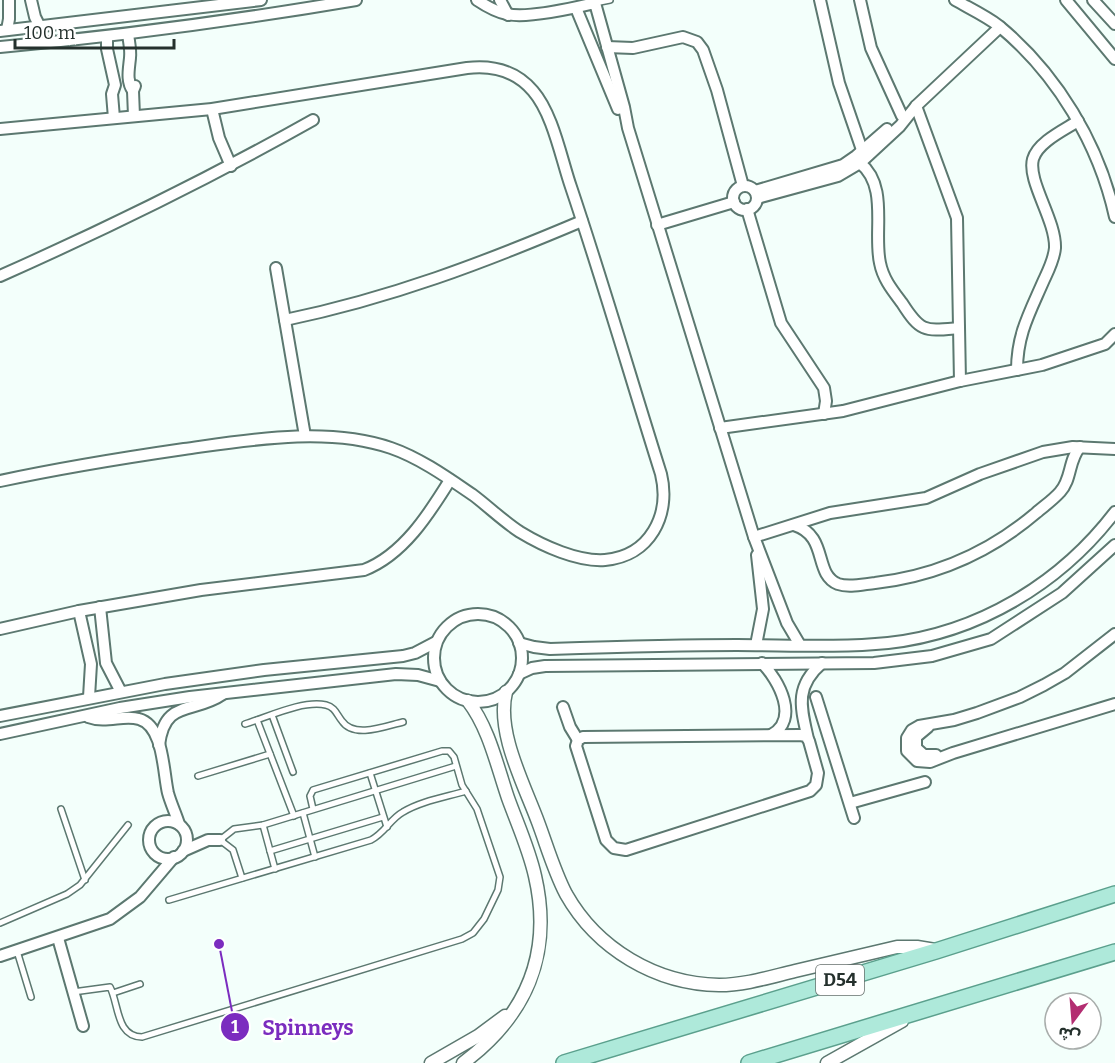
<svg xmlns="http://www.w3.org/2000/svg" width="1115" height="1063" viewBox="0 0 1115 1063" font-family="Bitter,'Noto Sans Arabic',serif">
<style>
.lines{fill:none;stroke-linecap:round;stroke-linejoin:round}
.service-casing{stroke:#5c7870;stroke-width:8}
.minor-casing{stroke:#5c7870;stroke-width:14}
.tertiary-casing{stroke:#5c7870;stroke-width:15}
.primary-casing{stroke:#5ba08d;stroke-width:18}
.service{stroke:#fff;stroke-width:5}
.minor{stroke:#fff;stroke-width:10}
.tertiary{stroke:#fff;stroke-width:12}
.primary{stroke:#aee9da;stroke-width:15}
.labels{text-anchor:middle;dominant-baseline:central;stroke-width:5;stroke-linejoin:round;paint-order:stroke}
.shield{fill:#fff;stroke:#666f6c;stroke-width:1.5}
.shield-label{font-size:18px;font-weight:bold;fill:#25312d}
.leader{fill:none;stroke:#7b2cbf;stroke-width:2}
.callout-dot{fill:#7b2cbf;stroke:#fff;stroke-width:2}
.mark-label{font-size:18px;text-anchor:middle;font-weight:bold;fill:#fff}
.callout-label{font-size:21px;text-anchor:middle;font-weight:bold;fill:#7b2cbf;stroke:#fff;stroke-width:5;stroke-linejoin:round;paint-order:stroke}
</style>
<rect width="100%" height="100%" fill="#f3fffb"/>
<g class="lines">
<!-- service casing -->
<g class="service-casing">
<g id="service">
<polyline points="595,3 610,0"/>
<polyline points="272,715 293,772"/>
<polyline points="257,720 294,816"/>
<path d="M 245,724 C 268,717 302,700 326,705 C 335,707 337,715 342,721 C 354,739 386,726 403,722"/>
<polyline points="370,773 387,827"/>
<polyline points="198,776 270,754"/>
<polyline points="61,809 85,880"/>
<polyline points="303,813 315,857"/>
<polyline points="263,825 275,869"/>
<polyline points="270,851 383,817"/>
<polyline points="242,878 233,850 220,840 234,829 263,825 456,766"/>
<path d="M 169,900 L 371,840 C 385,833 390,819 403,812 C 421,801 446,797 466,791"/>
<polyline points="0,923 67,894 80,885 128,825"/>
<polyline points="17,951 31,997"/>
<path d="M 73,992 L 110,987 C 119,1004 116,1037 142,1037 L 462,939 L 473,933 L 484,919 L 498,890 L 500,877 L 477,809 L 462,785 L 454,757 L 449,751 L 442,751 L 313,790 L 310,796 L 313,809"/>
<polyline points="113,993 140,984"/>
</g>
</g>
<!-- minor casing -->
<g class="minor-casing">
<g id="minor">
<polyline points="31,0 35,17 40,27"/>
<path d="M 477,0 C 486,6 496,12 507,14 C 527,19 574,8 595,3 L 624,107 L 628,128 L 754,537 L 787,623 L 800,645"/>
<polyline points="500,0 508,15"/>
<polyline points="820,0 839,83 862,150"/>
<polyline points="860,0 871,48 902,116"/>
<path d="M 955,0 C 969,8 986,16 999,26 C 1057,74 1099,144 1115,217"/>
<polyline points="1066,0 1115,59"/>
<polyline points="1093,0 1115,24"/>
<polyline points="576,8 618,109"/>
<polyline points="7,30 9,19 9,0"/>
<polyline points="0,31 261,0"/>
<path d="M 128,34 C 129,42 131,50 130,58 C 129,69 126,81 133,91"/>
<polyline points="107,37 107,49 115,85 112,94 114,118"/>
<path d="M 0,47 C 120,36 238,20 356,0"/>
<polyline points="607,47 633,48 683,37 697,42 703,50 717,90 743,186"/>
<polyline points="916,106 957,218 960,381"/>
<polyline points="212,109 219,138 231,166"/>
<polyline points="134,116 133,91 135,86"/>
<path d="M 0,129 L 212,109 L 467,68 C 492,65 516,71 533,91 C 553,114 561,158 571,187 C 603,282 631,379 661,474 C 671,515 650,556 605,560 C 578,562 543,546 520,532 C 503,521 489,507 473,495 C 448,478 420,458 391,448 C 327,426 249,440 184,449 C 122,458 61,468 0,481"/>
<path d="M 860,163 C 889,186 873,232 880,263 C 883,279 893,291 902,303 C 921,333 925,331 959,328"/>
<circle cx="745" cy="198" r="12"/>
<polyline points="755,191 843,165 856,156 887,129"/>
<polyline points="757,198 838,176 860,163 900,126 916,106 1000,27"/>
<polyline points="747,209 781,323 824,388 826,401 824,414"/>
<polyline points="657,225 734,202"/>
<polyline points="276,268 305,436"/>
<path d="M 0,276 C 108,228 210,178 313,120"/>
<path d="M 285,320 C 391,298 483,263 582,221"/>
<path d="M 1017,370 C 1017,335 1029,314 1043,282 C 1048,271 1054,260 1055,248 C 1056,220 1027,181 1033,159 C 1038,142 1064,130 1078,121"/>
<polyline points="720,428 843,411 960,381 1042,365 1105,344 1115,334"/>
<path d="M 794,525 C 829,536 813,574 838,584 C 849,588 864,584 875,583 C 936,576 989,553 1036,513 C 1044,506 1053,500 1060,492 C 1072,479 1068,461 1080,447"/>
<polyline points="754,537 830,513 926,498 980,474 1043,452 1073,447 1115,449"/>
<polyline points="100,607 106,663 121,692"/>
<polyline points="79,611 91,664 89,697"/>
<circle cx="478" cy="658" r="44"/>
<path d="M 0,629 L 79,611 L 201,590 L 364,570 C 403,555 429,514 450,480"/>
<polyline points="1115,634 1065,673 1044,685 1020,697 977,713 954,720 919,726 912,730 907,738 907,751 917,761 930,762 953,753 1115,704"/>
<path d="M 519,643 L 534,647 L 550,649 C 612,647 675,645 737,645 C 787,645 838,648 888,643 C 978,633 1060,584 1115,512"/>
<polyline points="756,645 763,609 757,555"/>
<path d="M 762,663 C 779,680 800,720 771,735"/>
<polyline points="519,674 532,668 545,666 874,663 932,656 991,639 1062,593 1115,545"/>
<polyline points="816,697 854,818"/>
<polyline points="563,707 570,727 578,740"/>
<polyline points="0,716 165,684 264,670 403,656 415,653 436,642"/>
<path d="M 88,717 C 107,724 123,714 139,719 C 164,726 163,772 168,793 C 171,804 176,814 179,824"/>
<polyline points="928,727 916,737 916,748 924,755 936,755"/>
<polyline points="0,734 120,708 190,697 396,674 418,675 440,681"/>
<polygon points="800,735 806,736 809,741 818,773 816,785 810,791 626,850 614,848 606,840 576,746 578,740 583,737"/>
<path d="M 808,739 C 801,708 794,687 822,663"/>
<path d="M 159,745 C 165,698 193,715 223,694"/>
<polyline points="850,803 925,782"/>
<circle cx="168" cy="840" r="19"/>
<polyline points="183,851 208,840 220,840"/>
<polyline points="58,938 83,1026"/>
<polyline points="0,956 110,919 140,897 174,857"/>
</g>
</g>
<!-- tertiary casing -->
<g class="tertiary-casing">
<g id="tertiary">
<path d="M 506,692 C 496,732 524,784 538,822 C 547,846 554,871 566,894 C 597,949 656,984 719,985 C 745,985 770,977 795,971 C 829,963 863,955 897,947 L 917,947 L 935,950"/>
<polyline points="431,1063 478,1036 505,1016"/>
<path d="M 463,1063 C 526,1016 553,954 535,876 C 529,849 517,823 508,798 C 497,766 489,728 468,701"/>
<polyline points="827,1063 902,1021"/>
</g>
</g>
<!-- primary casing -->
<g class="primary-casing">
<g id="primary">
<polyline points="564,1063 936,951 1115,894"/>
<polyline points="749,1063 1115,952"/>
</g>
</g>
<!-- service -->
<use href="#service" class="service"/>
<!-- minor -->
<use href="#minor" class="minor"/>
<!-- tertiary -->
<use href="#tertiary" class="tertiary"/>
<!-- primary -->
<use href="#primary" class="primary"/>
</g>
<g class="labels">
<!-- shield labels -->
<rect class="shield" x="816" y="965" width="48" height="30" rx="4.5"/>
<g class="shield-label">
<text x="840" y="980">D54</text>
</g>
</g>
<!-- callouts -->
<path class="leader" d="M219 944L235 1027"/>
<g class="callout-dot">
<circle cx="219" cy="944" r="6"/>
<circle cx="235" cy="1027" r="15"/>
</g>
<g class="mark-label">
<text x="235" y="1033">1</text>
</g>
<g class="callout-label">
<text x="308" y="1035">Spinneys</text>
</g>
<!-- north arrow -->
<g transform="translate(1073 1021) rotate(196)"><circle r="28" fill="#ffffff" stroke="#a8adab" stroke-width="1.5"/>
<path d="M0-4.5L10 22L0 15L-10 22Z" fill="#b32d71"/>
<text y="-9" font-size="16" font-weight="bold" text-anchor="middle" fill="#25312d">ش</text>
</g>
<!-- scale -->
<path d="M15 39v9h159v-9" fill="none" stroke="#25312d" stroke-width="3"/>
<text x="24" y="39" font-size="18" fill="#25312d" stroke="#ffffff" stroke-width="4.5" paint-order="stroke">100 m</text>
</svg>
